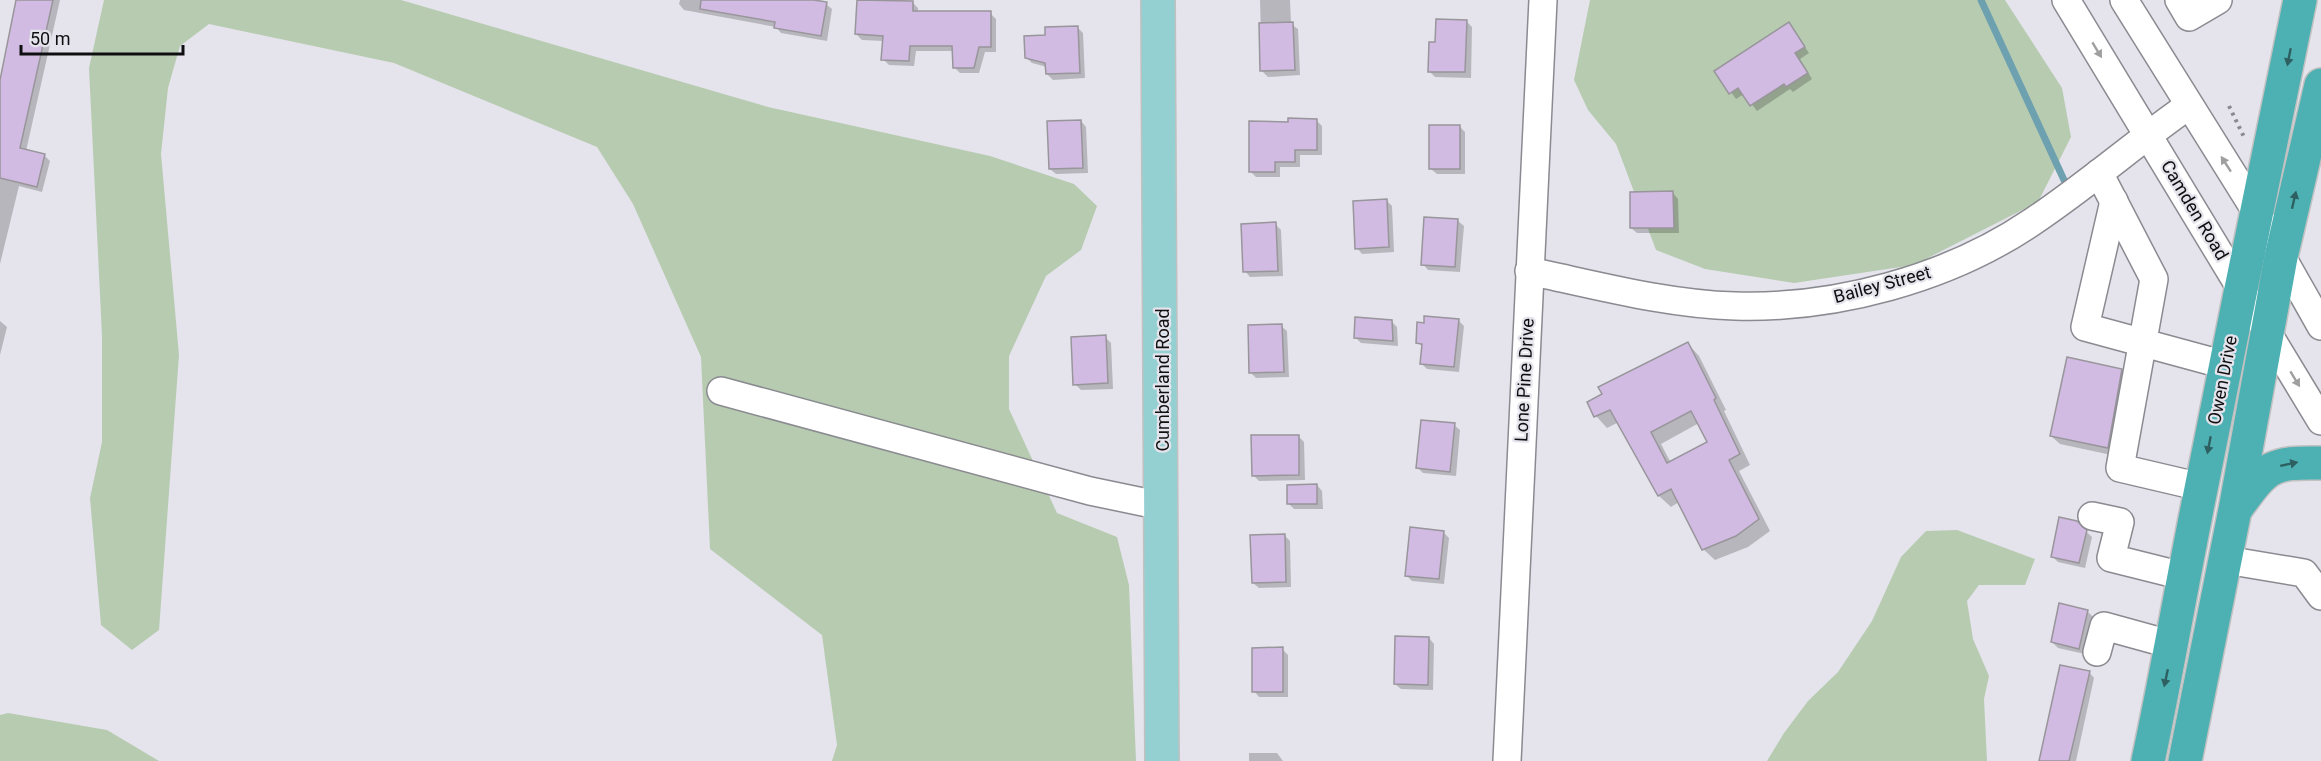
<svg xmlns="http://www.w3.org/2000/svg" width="2321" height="761" viewBox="0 0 2321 761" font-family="Roboto,sans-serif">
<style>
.green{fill:#b7cbb1}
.shadow{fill:#0003;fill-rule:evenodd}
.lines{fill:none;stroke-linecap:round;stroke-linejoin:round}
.stream{stroke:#6da1b0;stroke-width:7}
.building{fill:#d2bbe2;stroke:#98959b;stroke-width:1.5;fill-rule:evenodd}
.minor-casing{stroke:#8a8a91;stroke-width:30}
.major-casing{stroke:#c1c1c1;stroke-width:36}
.highway-casing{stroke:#c1c1c1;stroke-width:36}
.path{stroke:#8a898f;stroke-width:4;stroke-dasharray:3 4.5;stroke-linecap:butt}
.minor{stroke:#fff;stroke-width:27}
.major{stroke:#94d0d1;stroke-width:33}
.highway{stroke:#4db1b3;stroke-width:33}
.oneway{fill:#9f9fa0}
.oneway2{fill:#2e6062}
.labels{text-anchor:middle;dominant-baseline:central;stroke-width:4.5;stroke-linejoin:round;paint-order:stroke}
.street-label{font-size:18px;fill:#0f0f11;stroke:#e5e4ec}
</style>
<rect width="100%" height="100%" fill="#e5e4ec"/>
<!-- green -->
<g class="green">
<polygon points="104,0 401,0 768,107 990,156 1074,184 1097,206 1081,250 1046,276 1009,356 1009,409 1057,513 1117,537 1129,585 1136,761 832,761 837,745 822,635 710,549 701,357 633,204 597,147 394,63 209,24 180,46 168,88 161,154 179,355 159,630 132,650 101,625 90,498 102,442 102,336 89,68"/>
<polygon points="1590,0 2005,0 2062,88 2071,137 2038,202 1914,265 1794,283 1705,269 1656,250 1616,144 1588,110 1574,80"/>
<polygon points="1957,530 2035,559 2025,585 1979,585 1967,601 1973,639 1989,676 1984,699 1987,761 1767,761 1784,733 1808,701 1838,672 1872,621 1901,557 1926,531"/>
<polygon points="8,713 107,730 159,761 0,761 0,715"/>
</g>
<!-- shadow -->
<g class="shadow">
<polygon points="19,0 60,0 26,151 44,155 50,161 42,192 19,186 0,264 0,87"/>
<polygon points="680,0 805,0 826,4 832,9 827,41 781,33 776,27 684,10 679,4"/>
<polygon points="859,0 913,3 918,8 918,13 990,13 996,19 996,52 985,52 979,73 960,73 954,67 954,51 916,51 914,66 889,65 883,59 884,41 862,40 856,34"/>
<polygon points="1260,0 1290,0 1291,24 1298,29 1300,75 1268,77 1262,71"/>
<polygon points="1466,21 1472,27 1471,78 1435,77 1429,71 1437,43"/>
<polygon points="1789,24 1809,53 1800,59 1812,79 1793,92 1790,89 1757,111 1744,94 1736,99 1716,71"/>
<polygon points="1077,27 1083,33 1085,78 1053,80 1047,74 1047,67 1032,63 1026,57 1046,37"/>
<polygon points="1316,120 1322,126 1322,155 1300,155 1300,167 1280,167 1280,177 1256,177 1250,171 1290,123"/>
<polygon points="1081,121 1086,127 1088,173 1056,174 1050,169"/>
<polygon points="1459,126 1465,132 1465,174 1437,174 1431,169"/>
<polygon points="1673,193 1678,199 1679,233 1637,233 1631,228"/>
<polygon points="1387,201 1392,206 1394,252 1362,254 1357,248"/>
<polygon points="1458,221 1464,226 1460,272 1428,270 1423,264"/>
<polygon points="1275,224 1281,230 1283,276 1250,277 1245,271"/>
<polygon points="1458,320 1464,326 1459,372 1427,369 1421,363 1423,348 1418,342"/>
<polygon points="0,321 7,327 0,355"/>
<polygon points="1391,321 1397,327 1398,346 1361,343 1355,337"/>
<polygon points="1281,326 1287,331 1289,377 1256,378 1251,373"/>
<polygon points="1105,337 1111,343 1113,389 1081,390 1075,384"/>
<path d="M 1688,344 L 1699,356 L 1726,410 L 1724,411 L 1750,465 L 1739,471 L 1770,531 L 1748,547 L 1715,560 L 1703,549 L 1679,502 L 1671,507 L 1659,496 L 1619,422 L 1607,428 L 1596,416 L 1589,402 ZM 1699,423 L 1709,443 L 1671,463 L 1661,444 Z"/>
<polygon points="2121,370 2130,379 2116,456 2060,444 2051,436"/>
<polygon points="1454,425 1460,430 1456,476 1423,473 1418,468"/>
<polygon points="1298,436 1304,442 1305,480 1259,481 1253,475"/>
<polygon points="1317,485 1322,491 1323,509 1294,509 1289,504"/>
<polygon points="2077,523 2092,537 2085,568 2058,562 2052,556"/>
<polygon points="1443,532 1449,538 1444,584 1412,581 1406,575"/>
<polygon points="1284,535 1290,541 1291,587 1259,588 1253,583"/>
<polygon points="2087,611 2093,617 2085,654 2058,648 2052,642"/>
<polygon points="1429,638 1434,644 1433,690 1401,689 1395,684"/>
<polygon points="1282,649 1288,655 1288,697 1259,697 1254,691"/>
<polygon points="2089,672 2094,678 2076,761 2042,761"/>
<polygon points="1249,753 1277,753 1283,761 1249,761"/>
</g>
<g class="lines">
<!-- stream -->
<polyline class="stream" points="1981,0 2064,180"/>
</g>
<!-- building -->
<g class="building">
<polygon points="16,0 53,0 20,148 45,154 37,187 0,178 0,80"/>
<polygon points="701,0 814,0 827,2 821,36 774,28 775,22 700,9"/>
<polygon points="857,0 913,1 913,11 991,11 991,47 979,47 974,68 953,68 952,46 910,46 909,61 881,60 883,36 855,34"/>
<polygon points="1436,19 1467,20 1465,72 1428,72 1429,42 1435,42"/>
<polygon points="1293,22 1295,70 1260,71 1259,23"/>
<polygon points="1789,22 1805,47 1795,53 1808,73 1786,87 1784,84 1750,106 1738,88 1729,94 1714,71"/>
<polygon points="1078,26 1080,73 1046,74 1045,63 1025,58 1024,36 1045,35 1045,27"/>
<polygon points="1288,118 1317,119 1317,150 1295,150 1295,162 1275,162 1275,172 1249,172 1249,121 1288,122"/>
<polygon points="1081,120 1083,168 1049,169 1047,121"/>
<rect x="1429" y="125" width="31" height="44"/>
<polygon points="1673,191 1674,228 1630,228 1630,192"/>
<polygon points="1387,199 1389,247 1355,249 1353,201"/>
<polygon points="1424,217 1458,219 1455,267 1421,265"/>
<polygon points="1276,222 1278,271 1243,272 1241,224"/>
<polygon points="1424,316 1459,319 1454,367 1420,364 1422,344 1416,343 1417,322 1424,323"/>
<polygon points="1355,317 1392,320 1393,341 1354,338"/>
<polygon points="1282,324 1284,372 1249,373 1248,325"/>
<polygon points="1106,335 1108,383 1073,385 1071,337"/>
<path d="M 1688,342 L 1716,398 L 1714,400 L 1740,454 L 1729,460 L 1759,519 L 1736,536 L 1702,550 L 1671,489 L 1658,496 L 1610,410 L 1594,417 L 1587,402 L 1602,394 L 1598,387 ZM 1691,411 L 1707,442 L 1667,463 L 1651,432 Z"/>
<polygon points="2067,357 2122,369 2108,448 2050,436"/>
<polygon points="1421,420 1455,423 1450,472 1416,468"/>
<polygon points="1251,435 1299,435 1299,475 1252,476"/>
<polygon points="1317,484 1317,504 1287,504 1287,485"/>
<polygon points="2059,517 2077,521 2087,530 2079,563 2051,557"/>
<polygon points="1410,527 1444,531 1439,579 1405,576"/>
<polygon points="1285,534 1286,582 1252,583 1250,535"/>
<polygon points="2059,603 2088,610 2079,649 2051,642"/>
<polygon points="1395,636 1429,637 1428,685 1394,684"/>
<polygon points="1283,647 1283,692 1252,692 1252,648"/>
<polygon points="2060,665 2090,671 2081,710 2069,761 2039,761"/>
</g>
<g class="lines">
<!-- minor casing -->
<g class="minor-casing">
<g id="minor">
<polyline points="2066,0 2321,421"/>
<polyline points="2124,0 2257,213 2321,326"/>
<polyline points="2179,0 2189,17 2218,0"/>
<polyline points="2099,173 2154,279 2120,468 2201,487"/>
<polyline points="2114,201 2085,327 2225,365"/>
<path d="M 1529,271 C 1596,285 1666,304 1735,306 C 1835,309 1948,279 2032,222 C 2086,186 2135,143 2188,106"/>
<polyline points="721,391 1090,491 1162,506"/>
<polyline points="2092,516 2120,522 2111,558 2183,576"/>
<polyline points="2226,560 2304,573 2321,596"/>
<polyline points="2097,652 2104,626 2173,645"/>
<polyline points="1507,761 1543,0"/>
</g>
</g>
<!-- major casing -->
<g class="major-casing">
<polyline id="major" points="1158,0 1162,761"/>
</g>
<!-- highway casing -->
<g class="highway-casing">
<g id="highway">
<path d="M 2238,506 C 2267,466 2271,462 2321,463"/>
<path d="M 2148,761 C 2167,672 2182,583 2200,494 C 2232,329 2267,165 2300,0"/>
<polyline points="2185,761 2235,510 2281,257 2321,85"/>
</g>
</g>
<!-- path -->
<polyline class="path" points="2229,106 2244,137"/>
<!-- minor -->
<use href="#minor" class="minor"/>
<!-- major -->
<use href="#major" class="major"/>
<!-- highway -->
<use href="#highway" class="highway"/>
</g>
<!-- one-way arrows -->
<defs><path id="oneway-solid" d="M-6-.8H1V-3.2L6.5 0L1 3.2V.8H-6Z" transform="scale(1.5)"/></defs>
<g class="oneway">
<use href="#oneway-solid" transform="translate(2097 50) rotate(59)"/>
<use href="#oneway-solid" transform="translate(2226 164) rotate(-123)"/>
<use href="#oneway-solid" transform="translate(2295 379) rotate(59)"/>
</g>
<g class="oneway2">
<use href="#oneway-solid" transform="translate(2289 57) rotate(101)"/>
<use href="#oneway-solid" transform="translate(2294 200) rotate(-77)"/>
<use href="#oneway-solid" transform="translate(2209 445) rotate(101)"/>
<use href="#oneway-solid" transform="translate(2289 464) rotate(-12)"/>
<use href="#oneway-solid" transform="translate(2166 678) rotate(102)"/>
</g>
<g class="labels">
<!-- street labels -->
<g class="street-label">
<text transform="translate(2195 210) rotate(59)">Camden Road</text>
<text transform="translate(1882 284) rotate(-15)">Bailey Street</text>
<text transform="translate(1162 380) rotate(-90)">Cumberland Road</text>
<text transform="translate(1524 380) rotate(-87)">Lone Pine Drive</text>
<text transform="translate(2222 380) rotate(-79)">Owen Drive</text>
</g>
</g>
<!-- scale -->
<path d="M21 45v9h162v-9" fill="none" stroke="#0f0f11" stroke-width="3"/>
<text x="30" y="45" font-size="18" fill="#0f0f11" stroke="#e5e4ec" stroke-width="4.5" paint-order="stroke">50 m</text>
</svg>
